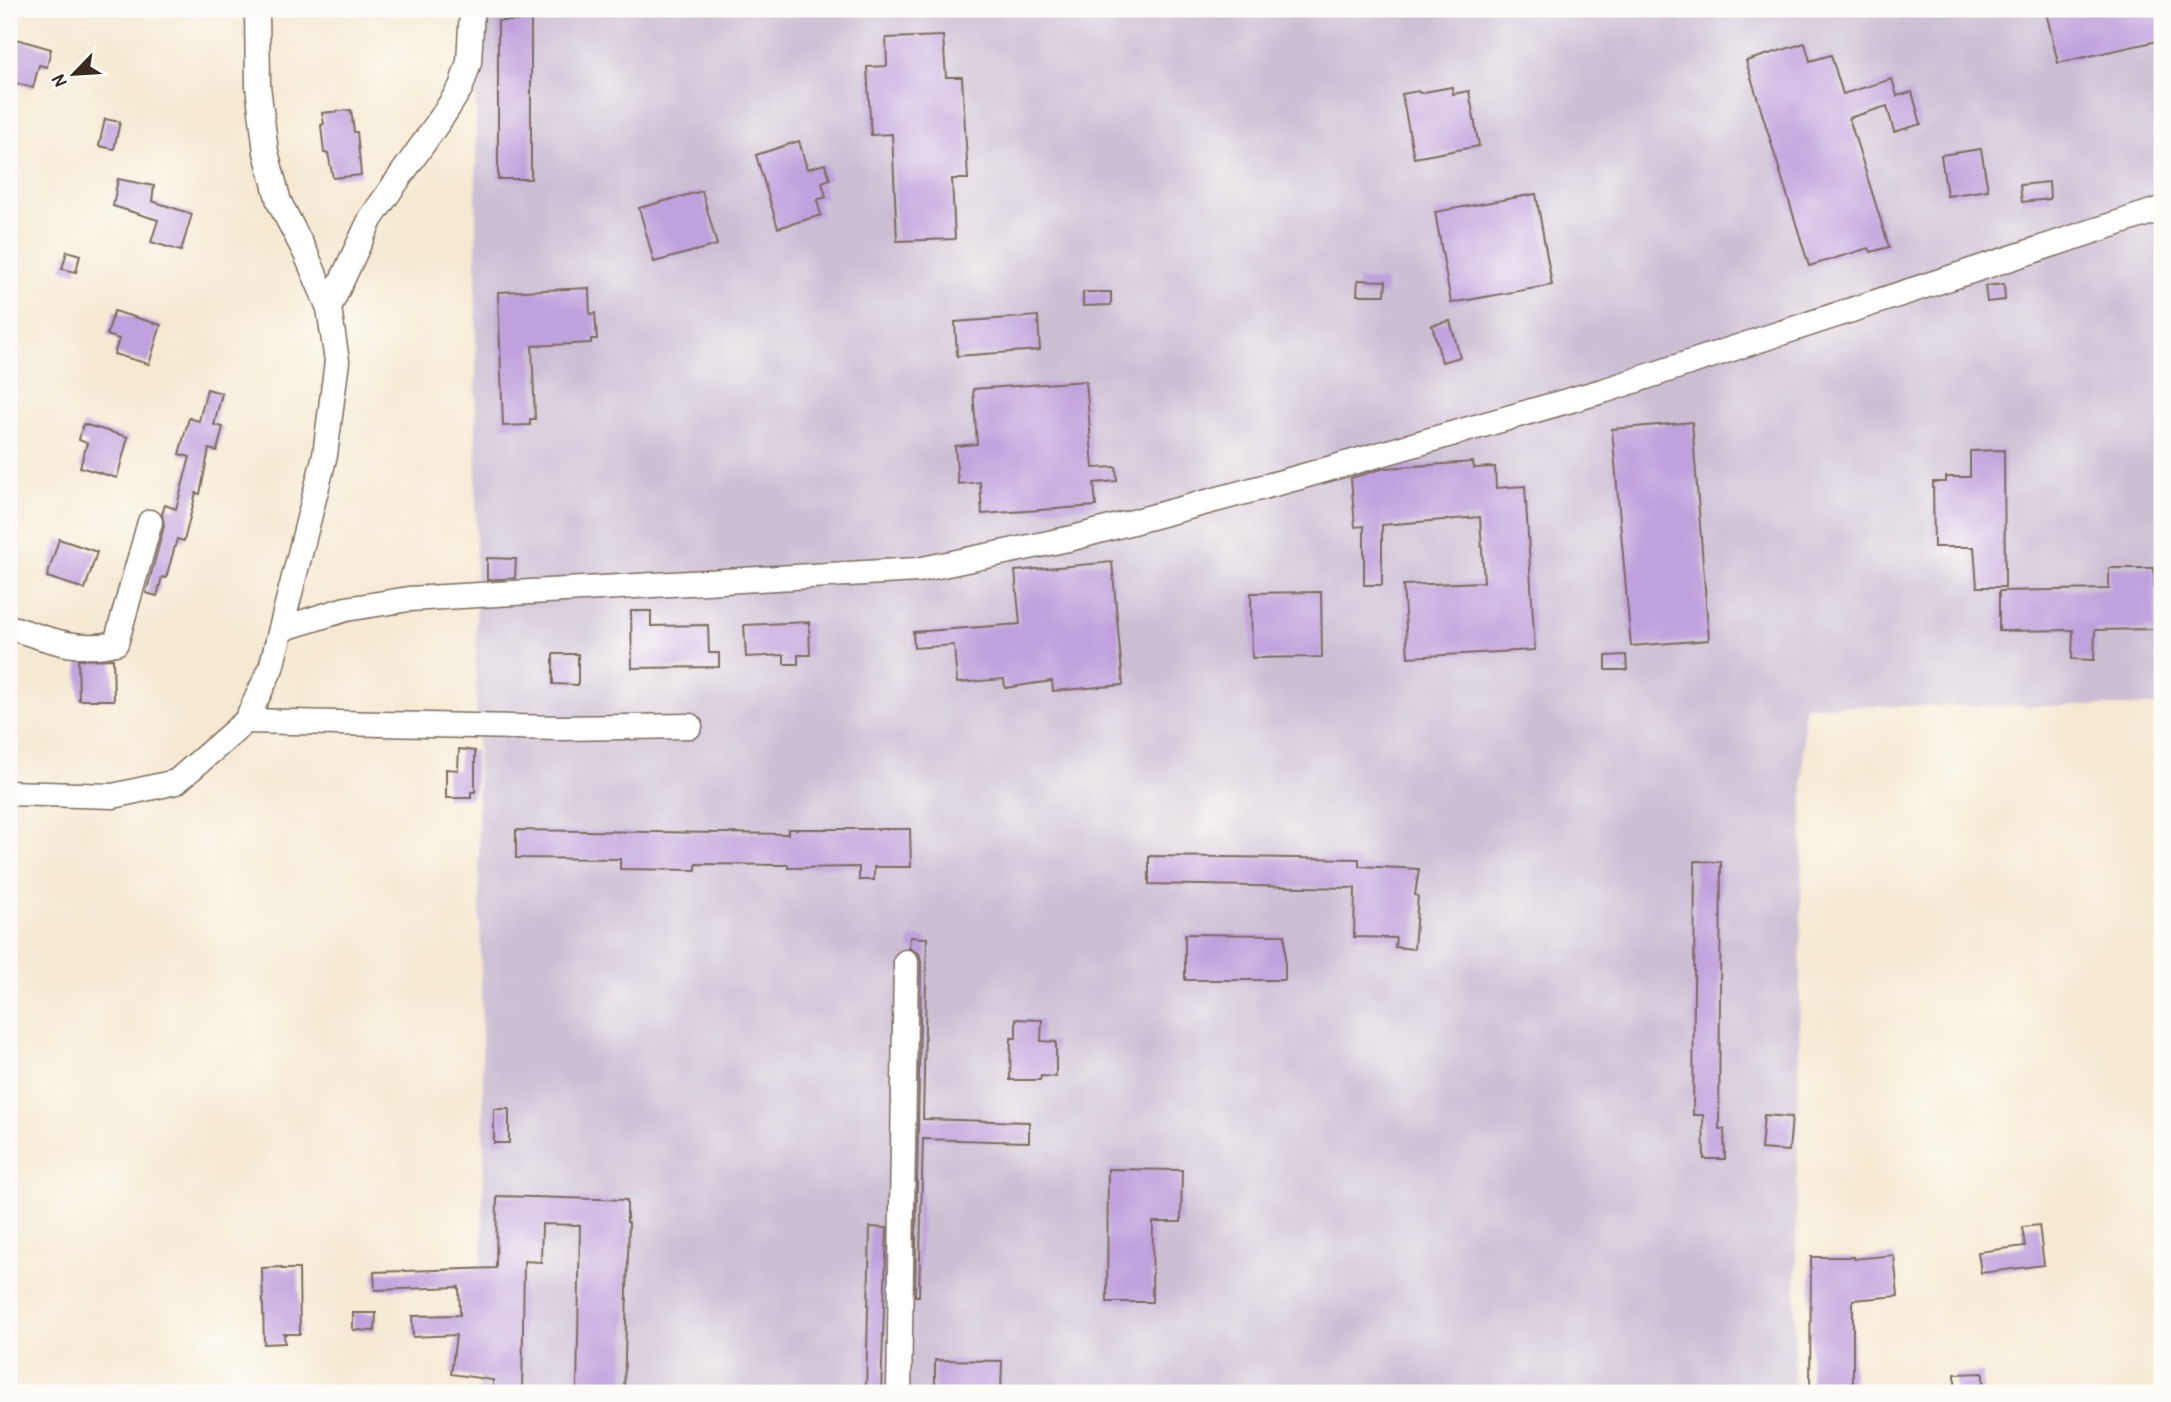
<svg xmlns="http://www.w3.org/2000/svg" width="2171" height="1402" viewBox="0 0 2171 1402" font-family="'Patrick Hand',sans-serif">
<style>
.industrial{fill:#ccbfd4}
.building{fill:#bfa1dd}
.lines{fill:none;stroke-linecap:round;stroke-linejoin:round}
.minor-casing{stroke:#7c6d5d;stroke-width:27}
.minor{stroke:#fff;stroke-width:24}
</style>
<rect width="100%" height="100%" fill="#fdfcf7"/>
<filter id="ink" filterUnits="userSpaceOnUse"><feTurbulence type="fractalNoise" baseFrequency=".0143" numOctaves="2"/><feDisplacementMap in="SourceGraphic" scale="14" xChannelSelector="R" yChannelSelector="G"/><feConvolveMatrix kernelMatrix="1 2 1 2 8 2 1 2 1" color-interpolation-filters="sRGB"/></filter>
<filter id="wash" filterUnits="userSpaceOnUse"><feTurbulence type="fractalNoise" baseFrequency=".00686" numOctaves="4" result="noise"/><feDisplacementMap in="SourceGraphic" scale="28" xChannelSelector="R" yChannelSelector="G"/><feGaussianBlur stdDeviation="1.57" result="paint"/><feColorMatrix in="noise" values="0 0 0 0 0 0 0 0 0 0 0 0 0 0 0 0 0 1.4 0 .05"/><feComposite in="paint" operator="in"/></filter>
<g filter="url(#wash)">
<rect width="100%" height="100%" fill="#f5e9d2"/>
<!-- industrial -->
<polygon class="industrial" points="476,9 2162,9 2162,706 1804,706 1794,1393 479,1393 484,1158 476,671"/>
<g id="blocks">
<!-- building -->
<g class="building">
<polygon points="2061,9 2162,9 2162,40 2058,63 2046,12"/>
<rect x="498" y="21" width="33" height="158"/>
<polygon points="943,36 946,77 962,77 968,179 952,179 955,239 897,241 892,134 871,135 867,67 887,66 886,38"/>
<polygon points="9,37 51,49 47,67 39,65 33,88 9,81"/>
<polygon points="1805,43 1810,61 1831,55 1843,94 1892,79 1897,96 1912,92 1921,124 1894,132 1887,106 1849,118 1889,247 1871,252 1869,248 1809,266 1746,61"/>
<polygon points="1452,87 1453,94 1469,91 1479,146 1414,158 1402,94 1418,91 1419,93"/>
<polygon points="351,110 354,132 357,132 361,175 333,178 328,153 324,153 321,125 324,124 322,113"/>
<polygon points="105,119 120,122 114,149 99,146"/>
<polygon points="799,141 807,169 825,164 830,179 822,182 826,197 817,200 821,215 778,228 756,155"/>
<polygon points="1981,149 1988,190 1947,196 1941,155"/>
<polygon points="118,179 154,186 152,201 192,214 181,251 151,242 158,220 113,206"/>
<polygon points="2049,182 2050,199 2022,202 2020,185"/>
<polygon points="702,191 717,245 654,262 639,208"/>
<polygon points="1536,194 1552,285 1451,303 1435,212"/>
<polygon points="67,251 80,255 76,272 62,269"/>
<polygon points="1358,280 1386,281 1385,295 1357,295"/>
<polygon points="2004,284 2005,300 1987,302 1985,286"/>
<polygon points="589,288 590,314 595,313 597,339 591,339 591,343 532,346 535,419 530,419 530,425 503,426 498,292"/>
<polygon points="1083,292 1111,292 1111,305 1083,306"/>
<polygon points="114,311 161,325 149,364 114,354 119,339 107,335"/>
<polygon points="1038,316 1040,350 957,356 955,322"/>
<polygon points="1450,321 1460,357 1442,362 1432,325"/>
<polygon points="1086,381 1093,468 1116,467 1117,481 1094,483 1096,506 982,514 980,482 958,484 955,446 977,444 973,389"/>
<polygon points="207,389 222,393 214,425 223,427 217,451 209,449 200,494 196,493 184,541 177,539 166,578 162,577 157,596 146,593 164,526 162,514 165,505 176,509 190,457 179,454 189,418 199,421"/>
<polygon points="1692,422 1709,640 1631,646 1612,429"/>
<polygon points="83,424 128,437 117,478 80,467 87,443 79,440"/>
<polygon points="2004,450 2005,587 1977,587 1974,547 1934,547 1933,482 1946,482 1946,477 1970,477 1970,451"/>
<polygon points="1473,462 1474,468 1495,467 1496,488 1525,486 1535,650 1408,657 1403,585 1484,582 1480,517 1382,525 1382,585 1364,585 1364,526 1355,527 1351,478 1385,468"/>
<polygon points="59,539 97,552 85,589 47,577"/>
<polygon points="487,558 516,559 515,578 487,580"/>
<polygon points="1112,562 1123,685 1053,691 1052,681 1005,688 1004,679 957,683 954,645 914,648 913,632 1020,624 1015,571"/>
<polygon points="2109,568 2154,568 2155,629 2095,630 2094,660 2072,659 2073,630 1999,631 1999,591 2109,589"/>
<polygon points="1321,592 1322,657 1252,658 1251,593"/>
<polygon points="631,611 651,611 651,626 708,625 709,653 719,653 719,667 632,668"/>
<polygon points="809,622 810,655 798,655 798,664 784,664 784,655 746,657 744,625"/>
<polygon points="553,654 578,654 578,685 553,684"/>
<polygon points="1626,655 1627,670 1606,670 1606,656"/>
<polygon points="113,659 114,700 79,700 78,660"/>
<polygon points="459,749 475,751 475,792 471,792 471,798 446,798 446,769 458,770"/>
<polygon points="788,829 910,829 911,867 874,867 874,880 859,880 859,867 788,868 788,865 696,864 696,870 620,869 620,859 516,858 516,830 788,834"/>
<polygon points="1149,856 1359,859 1359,866 1419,869 1415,895 1418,896 1414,949 1395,947 1396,938 1354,937 1355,888 1149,884"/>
<polygon points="1695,861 1721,862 1719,1129 1724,1129 1725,1159 1704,1159 1703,1115 1693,1115"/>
<polygon points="1185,934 1285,935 1285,980 1185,980"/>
<polygon points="910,937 927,938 923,1119 1029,1122 1029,1142 923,1139 919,1296 915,1296 921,962 919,954 909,948"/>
<polygon points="1016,1019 1042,1020 1041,1041 1056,1042 1056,1077 1041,1076 1040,1080 1010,1080 1011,1038 1016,1038"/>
<rect x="494" y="1109" width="15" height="34"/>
<polygon points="1764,1115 1792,1117 1789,1151 1761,1149"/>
<polygon points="1108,1169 1182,1170 1181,1222 1153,1222 1152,1302 1107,1302"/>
<polygon points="497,1196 627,1200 627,1222 629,1222 624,1393 577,1393 580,1225 542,1224 541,1262 524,1261 522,1393 493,1393 493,1380 451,1374 456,1335 413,1337 412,1316 460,1315 459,1287 375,1290 374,1272 496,1268"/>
<polygon points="2039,1225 2044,1265 1981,1273 1978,1252 2025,1246 2022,1227"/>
<polygon points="870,1227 887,1228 881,1391 866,1391"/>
<polygon points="1894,1255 1898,1296 1853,1300 1853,1393 1810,1393 1811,1257 1854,1257 1854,1259"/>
<polygon points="282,1267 282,1269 299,1269 300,1334 284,1334 285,1343 264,1344 262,1268"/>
<polygon points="353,1313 376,1313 375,1331 353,1330"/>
<polygon points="935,1360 1002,1361 1001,1393 935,1393"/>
<polygon points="1983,1373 1983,1393 1955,1393 1955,1374"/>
</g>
</g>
</g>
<g filter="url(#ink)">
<use href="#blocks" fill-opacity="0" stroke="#7c6d5d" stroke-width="2"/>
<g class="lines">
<!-- minor casing -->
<g class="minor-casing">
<g id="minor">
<polyline points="329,308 371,218 444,114 461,87 469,62 472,9"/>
<path d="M 9,627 C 46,638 77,653 116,643 L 150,522"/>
<polyline points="281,629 346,609 409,599 918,570 1073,538 1293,479 1606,390 2161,209"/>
<polyline points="246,721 561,728 690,726"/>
<polyline points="9,793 113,796 176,782 246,721 271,668 325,455 337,361 329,308 306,254 279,202 266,152 258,86 257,9"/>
<polyline points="899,1393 906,962"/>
</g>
</g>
<!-- minor -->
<use href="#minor" class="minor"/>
</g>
</g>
<!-- margin -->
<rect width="2171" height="1402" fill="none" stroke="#fdfcf7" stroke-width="35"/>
<!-- north arrow -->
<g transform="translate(74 74) rotate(245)" stroke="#fdfcf7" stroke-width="5" paint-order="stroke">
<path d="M0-5L12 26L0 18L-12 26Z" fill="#3b2a1e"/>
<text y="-10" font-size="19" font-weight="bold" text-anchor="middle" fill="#3b2a1e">N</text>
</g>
</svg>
